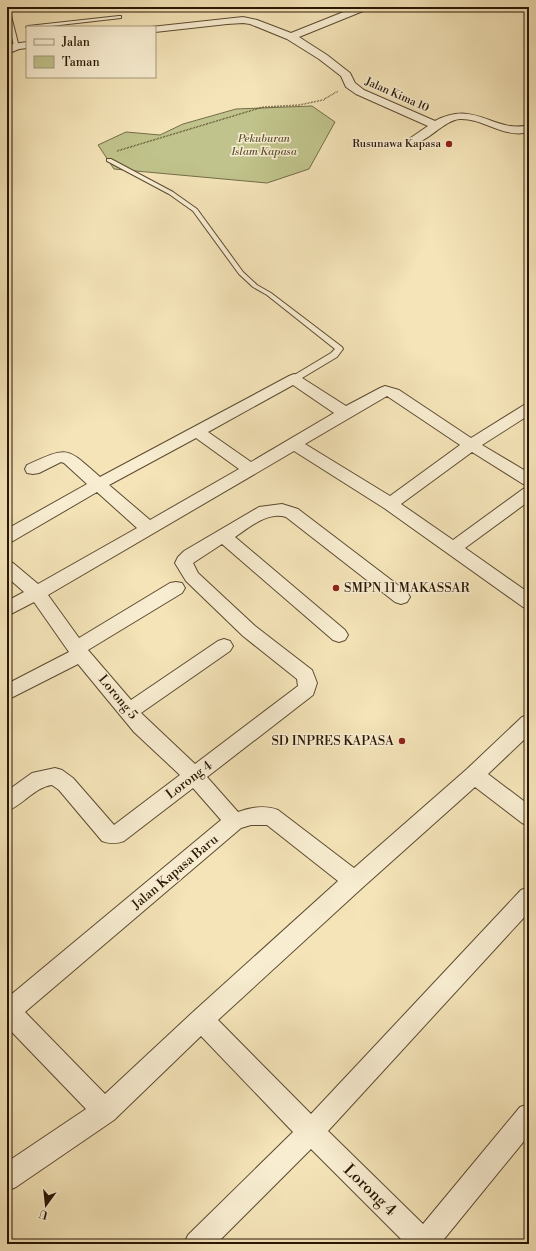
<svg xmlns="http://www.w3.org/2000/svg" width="536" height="1251" viewBox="0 0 536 1251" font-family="'Libre Bodoni',serif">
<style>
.green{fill:#c0c38b;stroke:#746c48}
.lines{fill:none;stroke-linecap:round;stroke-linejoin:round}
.lane-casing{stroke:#5c4a31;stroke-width:2}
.street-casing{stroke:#5c4a31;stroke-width:2}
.path{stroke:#291604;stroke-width:1.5;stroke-dasharray:0.5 1;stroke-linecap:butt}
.lane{fill:#f8edd1;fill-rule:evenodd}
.street{fill:#f8edd1;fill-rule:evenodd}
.poi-dot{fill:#8f2418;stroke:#f8edd1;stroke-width:1.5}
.labels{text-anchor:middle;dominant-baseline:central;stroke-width:3;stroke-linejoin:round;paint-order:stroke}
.far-street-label{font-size:11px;fill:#291604;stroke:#f8edd1}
.far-park-label{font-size:11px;font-style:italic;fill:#5e5333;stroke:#f8edd1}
.far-poi-label{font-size:11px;fill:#291604;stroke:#f8edd1;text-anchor:end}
.poi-label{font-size:13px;fill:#291604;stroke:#f8edd1;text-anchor:start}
.street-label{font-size:13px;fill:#291604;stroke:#f8edd1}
.near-street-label{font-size:16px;fill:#291604;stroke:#f8edd1}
</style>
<rect width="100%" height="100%" fill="#f4e4b8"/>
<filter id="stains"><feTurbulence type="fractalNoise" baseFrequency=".005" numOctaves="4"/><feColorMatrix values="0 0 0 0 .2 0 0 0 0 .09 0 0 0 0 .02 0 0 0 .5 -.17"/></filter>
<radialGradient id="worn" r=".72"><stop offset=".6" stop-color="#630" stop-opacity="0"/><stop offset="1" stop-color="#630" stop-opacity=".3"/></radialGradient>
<!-- green -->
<polygon class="green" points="312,106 335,122 309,169 267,183 114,169 98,145 126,132 160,135 183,124 236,109"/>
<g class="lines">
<!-- lane casing -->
<g class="lane-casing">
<g id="lane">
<polygon points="7,7 9,8 19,47 14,46 7,17"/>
<polygon points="119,16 121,16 121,18 42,27 27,27 27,28 26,27 28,26"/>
<polygon points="107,159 111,159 173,192 197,209 243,272 257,285 271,293 342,347 343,349 337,357 297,381 291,381 291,377 331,353 335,349 267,295 253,287 239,274 193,211 169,194 107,161"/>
</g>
</g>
<!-- street casing -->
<g class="street-casing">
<g id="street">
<path d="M 356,7 L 370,7 L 368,9 L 299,37 L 327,55 L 350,73 L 355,83 L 364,90 L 435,121 C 476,99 493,134 529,125 L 529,132 C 504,139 484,118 460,119 C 443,120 424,147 409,143 L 407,141 L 409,139 L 428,126 L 356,94 L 346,87 L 341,76 L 319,59 L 287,39 L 250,24 L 243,23 L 227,24 L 155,32 L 155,27 L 151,27 L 243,17 L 257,20 L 291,33 Z"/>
<polygon points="27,42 27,48 19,49 7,54 7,47 13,44"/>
<path d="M 294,374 L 299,376 L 346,406 L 380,388 L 385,386 L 399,390 L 471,438 L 524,405 L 529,403 L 529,415 L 482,445 L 529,473 L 529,485 L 523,484 L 472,452 L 401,504 L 453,540 L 523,489 L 529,487 L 529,501 L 465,548 L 529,593 L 529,609 L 523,607 L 384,508 L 294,451 L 48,595 L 79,638 L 170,583 L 176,582 L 182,583 L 185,588 L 182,593 L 88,650 L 131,700 L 218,641 L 224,639 L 230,641 L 233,646 L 230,651 L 141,713 L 195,764 L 298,686 L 297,679 L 243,636 L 186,581 L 175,563 L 178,557 L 184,551 L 259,507 L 282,504 L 298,509 L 407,592 L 410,597 L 407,602 L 401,604 L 395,602 L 286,517 C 268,511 250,527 235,537 L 345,630 L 348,635 L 345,640 L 339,642 L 333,640 L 222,544 L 193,563 L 198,573 L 255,626 L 312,670 L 317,683 L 313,695 L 207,777 L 238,812 C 252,807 265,805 278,810 L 354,868 L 467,769 L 522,717 L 529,715 L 529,735 L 488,774 L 529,805 L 529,826 L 522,823 L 475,787 L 362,888 L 218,1020 L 311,1114 L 521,890 L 529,887 L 529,912 L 328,1131 L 423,1224 L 520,1107 L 529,1104 L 529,1135 L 440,1244 L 406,1244 L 311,1149 L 216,1244 L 184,1244 L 188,1235 L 293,1132 L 201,1036 L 114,1120 L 16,1187 L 7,1191 L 7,1162 L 86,1109 L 7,1027 L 7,998 L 221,820 L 193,788 L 124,841 C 116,844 110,844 102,841 L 59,790 L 52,785 C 35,787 23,805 7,811 L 7,791 L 32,773 L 55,768 L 62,770 L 73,778 L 114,825 L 180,775 L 134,732 L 78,664 L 7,700 L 7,684 L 69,652 L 34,602 L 7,616 L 7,601 L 24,592 L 7,577 L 7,561 L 13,563 L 38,584 L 137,528 L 97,492 L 13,541 L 7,543 L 7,529 L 87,484 L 64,463 L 61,462 L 39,473 L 33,474 L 27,473 L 25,469 L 27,465 C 69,446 66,447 100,477 L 289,376 ZM 293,385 L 334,413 L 251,462 L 208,432 ZM 387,396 L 460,445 L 390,496 L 305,444 ZM 196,438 L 239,469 L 150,520 L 109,485 ZM 251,825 L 267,825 L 338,881 L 193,1012 L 105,1094 L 25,1012 L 241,828 Z"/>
</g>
</g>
<!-- path -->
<polyline class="path" points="117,151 263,107 299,105 323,100 338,91"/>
<!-- lane -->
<use href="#lane" class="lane"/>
<!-- street -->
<use href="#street" class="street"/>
</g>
<!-- markers -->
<g class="poi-dot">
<circle cx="449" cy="144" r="4"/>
<circle cx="336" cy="588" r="4"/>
<circle cx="402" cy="741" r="4"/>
</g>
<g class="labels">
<!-- far-street labels -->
<g class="far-street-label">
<text transform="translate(397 95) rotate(24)">Jalan Kima 10</text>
</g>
<!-- far-park labels -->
<g class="far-park-label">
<text x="264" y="139">Pekuburan<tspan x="264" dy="13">Islam Kapasa</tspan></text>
</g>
<!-- far-poi labels -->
<g class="far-poi-label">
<text x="441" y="144">Rusunawa Kapasa</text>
</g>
<!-- poi labels -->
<g class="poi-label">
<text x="344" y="588">SMPN 11 MAKASSAR</text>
<text x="394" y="741" text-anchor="end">SD INPRES KAPASA</text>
</g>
<!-- street labels -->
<g class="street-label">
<text transform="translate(118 697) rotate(50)">Lorong 5</text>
<text transform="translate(189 780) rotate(-37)">Lorong 4</text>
<text transform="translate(175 872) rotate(-40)">Jalan Kapasa Baru</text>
</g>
<!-- near-street labels -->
<g class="near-street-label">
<text transform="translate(370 1190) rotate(44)">Lorong 4</text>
</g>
</g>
<!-- margin -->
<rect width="536" height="1251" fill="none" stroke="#f4e4b8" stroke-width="24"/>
<rect x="8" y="8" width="520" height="1235" fill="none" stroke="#291604" stroke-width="2"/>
<rect x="12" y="12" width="512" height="1227" fill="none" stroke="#291604"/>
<!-- legend -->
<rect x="26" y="26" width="130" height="52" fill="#f8edd1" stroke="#a5977f"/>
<rect x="34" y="39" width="20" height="6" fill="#f8edd1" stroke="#a5977f"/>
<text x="62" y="46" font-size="12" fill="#291604">Jalan</text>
<rect x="34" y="56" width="20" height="12" fill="#c0c38b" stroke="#a5977f"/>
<text x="62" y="66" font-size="12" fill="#291604">Taman</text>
<!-- north arrow -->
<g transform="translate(46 1205) rotate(195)" stroke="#f8edd1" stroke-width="3" paint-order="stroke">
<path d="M0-3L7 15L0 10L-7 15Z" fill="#291604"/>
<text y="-6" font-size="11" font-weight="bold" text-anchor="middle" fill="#291604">U</text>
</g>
<rect width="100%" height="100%" filter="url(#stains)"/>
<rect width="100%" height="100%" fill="url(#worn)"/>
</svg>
